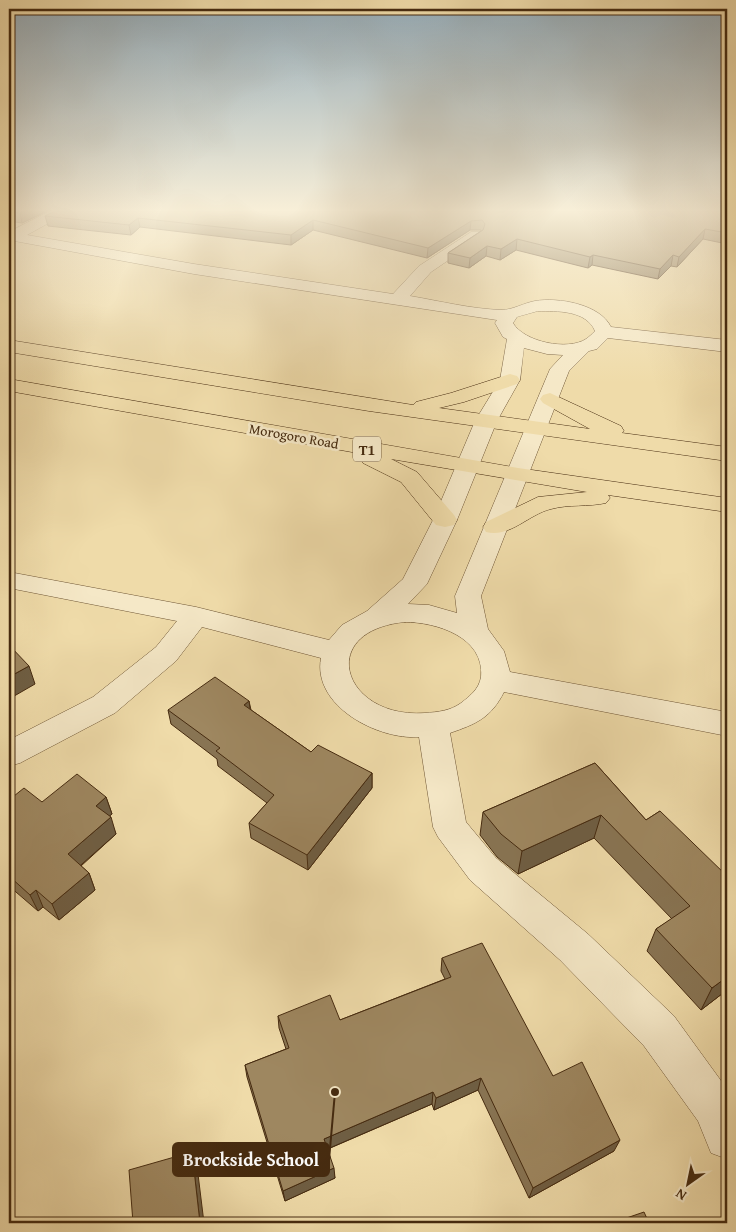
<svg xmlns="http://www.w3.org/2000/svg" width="736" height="1232" viewBox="0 0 736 1232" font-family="'Gentium Book Plus',serif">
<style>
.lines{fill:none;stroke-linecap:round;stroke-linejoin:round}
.minor-casing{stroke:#705736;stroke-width:1}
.trunk-casing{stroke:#462b10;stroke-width:1}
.minor{fill:#f5e8c7;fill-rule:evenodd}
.trunk{fill:#efdba9;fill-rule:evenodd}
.wall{fill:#887453;stroke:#462b10}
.shaded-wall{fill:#6f5e43;stroke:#462b10}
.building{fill:#9e8760;stroke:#462b10}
.labels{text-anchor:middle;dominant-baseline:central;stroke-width:5;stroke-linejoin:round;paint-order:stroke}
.far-street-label{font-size:14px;fill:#462b10;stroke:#f5e8c7}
.shield{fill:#f5e8c7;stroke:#7a6447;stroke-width:1}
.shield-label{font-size:15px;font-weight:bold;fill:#462b10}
.leader{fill:none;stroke:#462b10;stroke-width:2}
.callout-dot{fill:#462b10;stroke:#f5e8c7;stroke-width:2}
.callout{fill:#462b10;stroke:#462b10;stroke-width:2}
.callout-label{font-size:18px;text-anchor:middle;font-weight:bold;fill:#fff}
</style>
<rect width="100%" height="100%" fill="#efdba9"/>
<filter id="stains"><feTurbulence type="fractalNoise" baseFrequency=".004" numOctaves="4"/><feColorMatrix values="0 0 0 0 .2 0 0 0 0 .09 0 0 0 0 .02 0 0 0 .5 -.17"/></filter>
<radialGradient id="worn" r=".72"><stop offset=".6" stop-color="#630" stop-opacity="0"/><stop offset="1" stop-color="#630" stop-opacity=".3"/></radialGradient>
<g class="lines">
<!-- minor casing -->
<g class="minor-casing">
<path id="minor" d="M 50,211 L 67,211 L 65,214 L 27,235 L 194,264 L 393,294 L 419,266 L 471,232 L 481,232 L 483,235 L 481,238 L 431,272 L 410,296 C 440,301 471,309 502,310 C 512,310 524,303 535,301 C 558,297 600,304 611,327 L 727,340 L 727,352 L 608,338 L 597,349 L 589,351 L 569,371 L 481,596 L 488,629 L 504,651 L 510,672 L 727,712 L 727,736 L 504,692 C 491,718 476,724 450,733 L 466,822 L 496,858 L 588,934 L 674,1016 L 727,1089 L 727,1159 L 711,1153 L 698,1121 L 644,1046 L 560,960 L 470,880 L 438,837 L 433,827 L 419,737 C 378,740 312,706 321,658 L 202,627 L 176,661 L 115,713 L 20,763 L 9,766 L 9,740 L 93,697 L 156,647 L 177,621 L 9,588 L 9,572 L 196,607 L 329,640 L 342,625 L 367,611 L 403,579 L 433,520 L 475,421 L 500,380 L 507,339 L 503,337 L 495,323 L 497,320 L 194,274 L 9,240 L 9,232 ZM 538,311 C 557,311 586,310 595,331 C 592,334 589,337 586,339 C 568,351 524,342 513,323 L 517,317 ZM 524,348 L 547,354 L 563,355 L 550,369 L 455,596 L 457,613 L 429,605 L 408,604 L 427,584 L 457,520 L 497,421 L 520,380 ZM 405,622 C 436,622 485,637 481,677 C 479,689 470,696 461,703 C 450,711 438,712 425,713 C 343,719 314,631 405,622 Z"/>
</g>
<!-- trunk casing -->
<g class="trunk-casing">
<g id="trunk">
<polygon points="9,340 413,405 416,402 451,393 510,374 517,376 520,380 517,384 464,402 439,408 590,429 543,403 540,399 543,395 550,393 621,426 624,431 622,433 727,447 727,461 369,411 9,352"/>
<path d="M 9,379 L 518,468 L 727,498 L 727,512 L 608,495 L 610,498 L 606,503 C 588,507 569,504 551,509 C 529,514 510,538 486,532 L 483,527 L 486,522 L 538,497 L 587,492 L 391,459 L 417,472 L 454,515 L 457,520 L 454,525 L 445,527 L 436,525 L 401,482 L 363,463 L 360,458 L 363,454 L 9,391 Z"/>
</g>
</g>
<!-- minor -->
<use href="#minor" class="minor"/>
<!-- trunk -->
<use href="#trunk" class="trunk"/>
</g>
<!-- wall -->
<g class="wall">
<polygon points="9,211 47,211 22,223 9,221"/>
<polygon points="727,211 727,244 703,239 677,267 671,266 658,279 592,265 588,268 516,250 500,260 486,256 469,268 448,263 448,253 481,231 481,230 470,230 427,258 313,230 291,245 140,227 131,235 48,226 45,216"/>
<polygon points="249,701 251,710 311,752 372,773 372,788 308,870 251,838 249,823 267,803 218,766 217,759 171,724 168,710"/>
<polygon points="595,763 646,820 660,811 727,990 701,1010 647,951 656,929 672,919 594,838 518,874 497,857 480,835 483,812"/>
<polygon points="106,797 112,814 109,816 116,834 81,866 89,873 95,890 59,920 43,907 38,911 9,886 9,800 42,802"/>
<polygon points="442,958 553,1076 614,1151 529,1198 478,1090 434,1110 432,1104 328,1149 335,1178 285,1201 247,1077 245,1065 286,1049 279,1028 278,1016 340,1020 445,979 441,971"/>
</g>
<!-- shaded-wall -->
<g class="shaded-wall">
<polygon points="25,211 47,211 22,223 20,213"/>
<polygon points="138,218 140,227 131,235 129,225"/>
<polygon points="313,220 313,230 291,245 291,235"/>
<polygon points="471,221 470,230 427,258 428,248"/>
<polygon points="705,229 703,239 677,267 679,257"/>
<polygon points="517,239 516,250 500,260 501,249"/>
<polygon points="487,246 486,256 469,268 470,258"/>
<polygon points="593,255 592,265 588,268 590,257"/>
<polygon points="673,255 671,266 658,279 660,269"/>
<polygon points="29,666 35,684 9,699 9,677"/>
<polygon points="249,701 251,716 244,705"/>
<polygon points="372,773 372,788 308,870 307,855"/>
<polygon points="106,797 112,814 101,823 96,806"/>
<polygon points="601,815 594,838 518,874 522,851"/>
<polygon points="111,817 116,834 74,871 68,854"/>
<polygon points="89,873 95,890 59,920 52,904"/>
<polygon points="36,890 43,907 38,911 30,895"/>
<polygon points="727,977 727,990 701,1010 712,988"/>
<polygon points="481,1078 478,1090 434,1110 436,1098"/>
<polygon points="433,1092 432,1104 325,1150 324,1139"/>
<polygon points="620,1140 614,1151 529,1198 533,1188"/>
<polygon points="192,1152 197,1166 204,1223 200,1223"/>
<polygon points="334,1168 335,1178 285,1201 283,1191"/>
</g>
<!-- building -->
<g class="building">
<polygon points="9,211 25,211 20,213 11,212 9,212"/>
<polygon points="55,211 727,211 727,233 705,229 679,257 673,255 660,269 593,255 590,257 517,239 501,249 487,246 470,258 448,253 483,230 485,224 482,220 471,221 428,248 313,220 291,235 138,218 129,225 45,216"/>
<polygon points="9,645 29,666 9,677"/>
<polygon points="215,677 249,701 244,705 311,752 318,745 372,773 307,855 249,823 274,795 216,751 220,748 168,710"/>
<polygon points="595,763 646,820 660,811 727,876 727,977 712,988 656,929 690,906 601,815 522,851 501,834 483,812"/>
<polygon points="77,774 106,797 96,806 111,817 68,854 89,873 52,904 36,890 30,895 9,876 9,800 24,788 42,802"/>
<polygon points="482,943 553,1076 582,1062 620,1140 533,1188 481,1078 436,1098 433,1092 324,1139 334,1168 283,1191 245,1065 289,1048 278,1016 330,995 340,1020 451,977 442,958"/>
<polygon points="192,1152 200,1223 133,1223 129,1170"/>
<polygon points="644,1212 649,1223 612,1223"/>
</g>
<!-- sky -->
<linearGradient id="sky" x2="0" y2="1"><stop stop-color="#94acba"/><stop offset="0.55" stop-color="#f8efd8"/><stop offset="1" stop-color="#f8efd8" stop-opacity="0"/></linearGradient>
<rect width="736" height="383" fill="url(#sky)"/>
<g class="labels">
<!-- far-street labels -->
<g class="far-street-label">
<text transform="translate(294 436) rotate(10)">Morogoro Road</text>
</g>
<!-- shield labels -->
<rect class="shield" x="353" y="436.5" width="28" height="25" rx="4"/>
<g class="shield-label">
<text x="367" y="449">T1</text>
</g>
</g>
<!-- callouts -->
<path class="leader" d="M335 1092L329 1160"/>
<circle class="callout-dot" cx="335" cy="1092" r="5"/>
<rect class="callout" x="173" y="1143" width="156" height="33" rx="5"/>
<g class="callout-label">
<text x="251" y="1166">Brockside School</text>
</g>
<!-- margin -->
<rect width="736" height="1232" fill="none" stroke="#efdba9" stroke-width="30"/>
<rect x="10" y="10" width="716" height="1212" fill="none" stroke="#462b10" stroke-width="2.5"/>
<rect x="15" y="15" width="706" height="1202" fill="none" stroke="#462b10"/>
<!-- north arrow -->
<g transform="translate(688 1184) rotate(213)" stroke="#f5e8c7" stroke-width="4" paint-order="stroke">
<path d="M0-4L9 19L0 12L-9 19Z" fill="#462b10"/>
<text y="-8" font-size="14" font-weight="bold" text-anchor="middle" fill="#462b10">N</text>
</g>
<rect width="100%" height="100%" filter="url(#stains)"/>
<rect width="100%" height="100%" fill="url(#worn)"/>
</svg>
